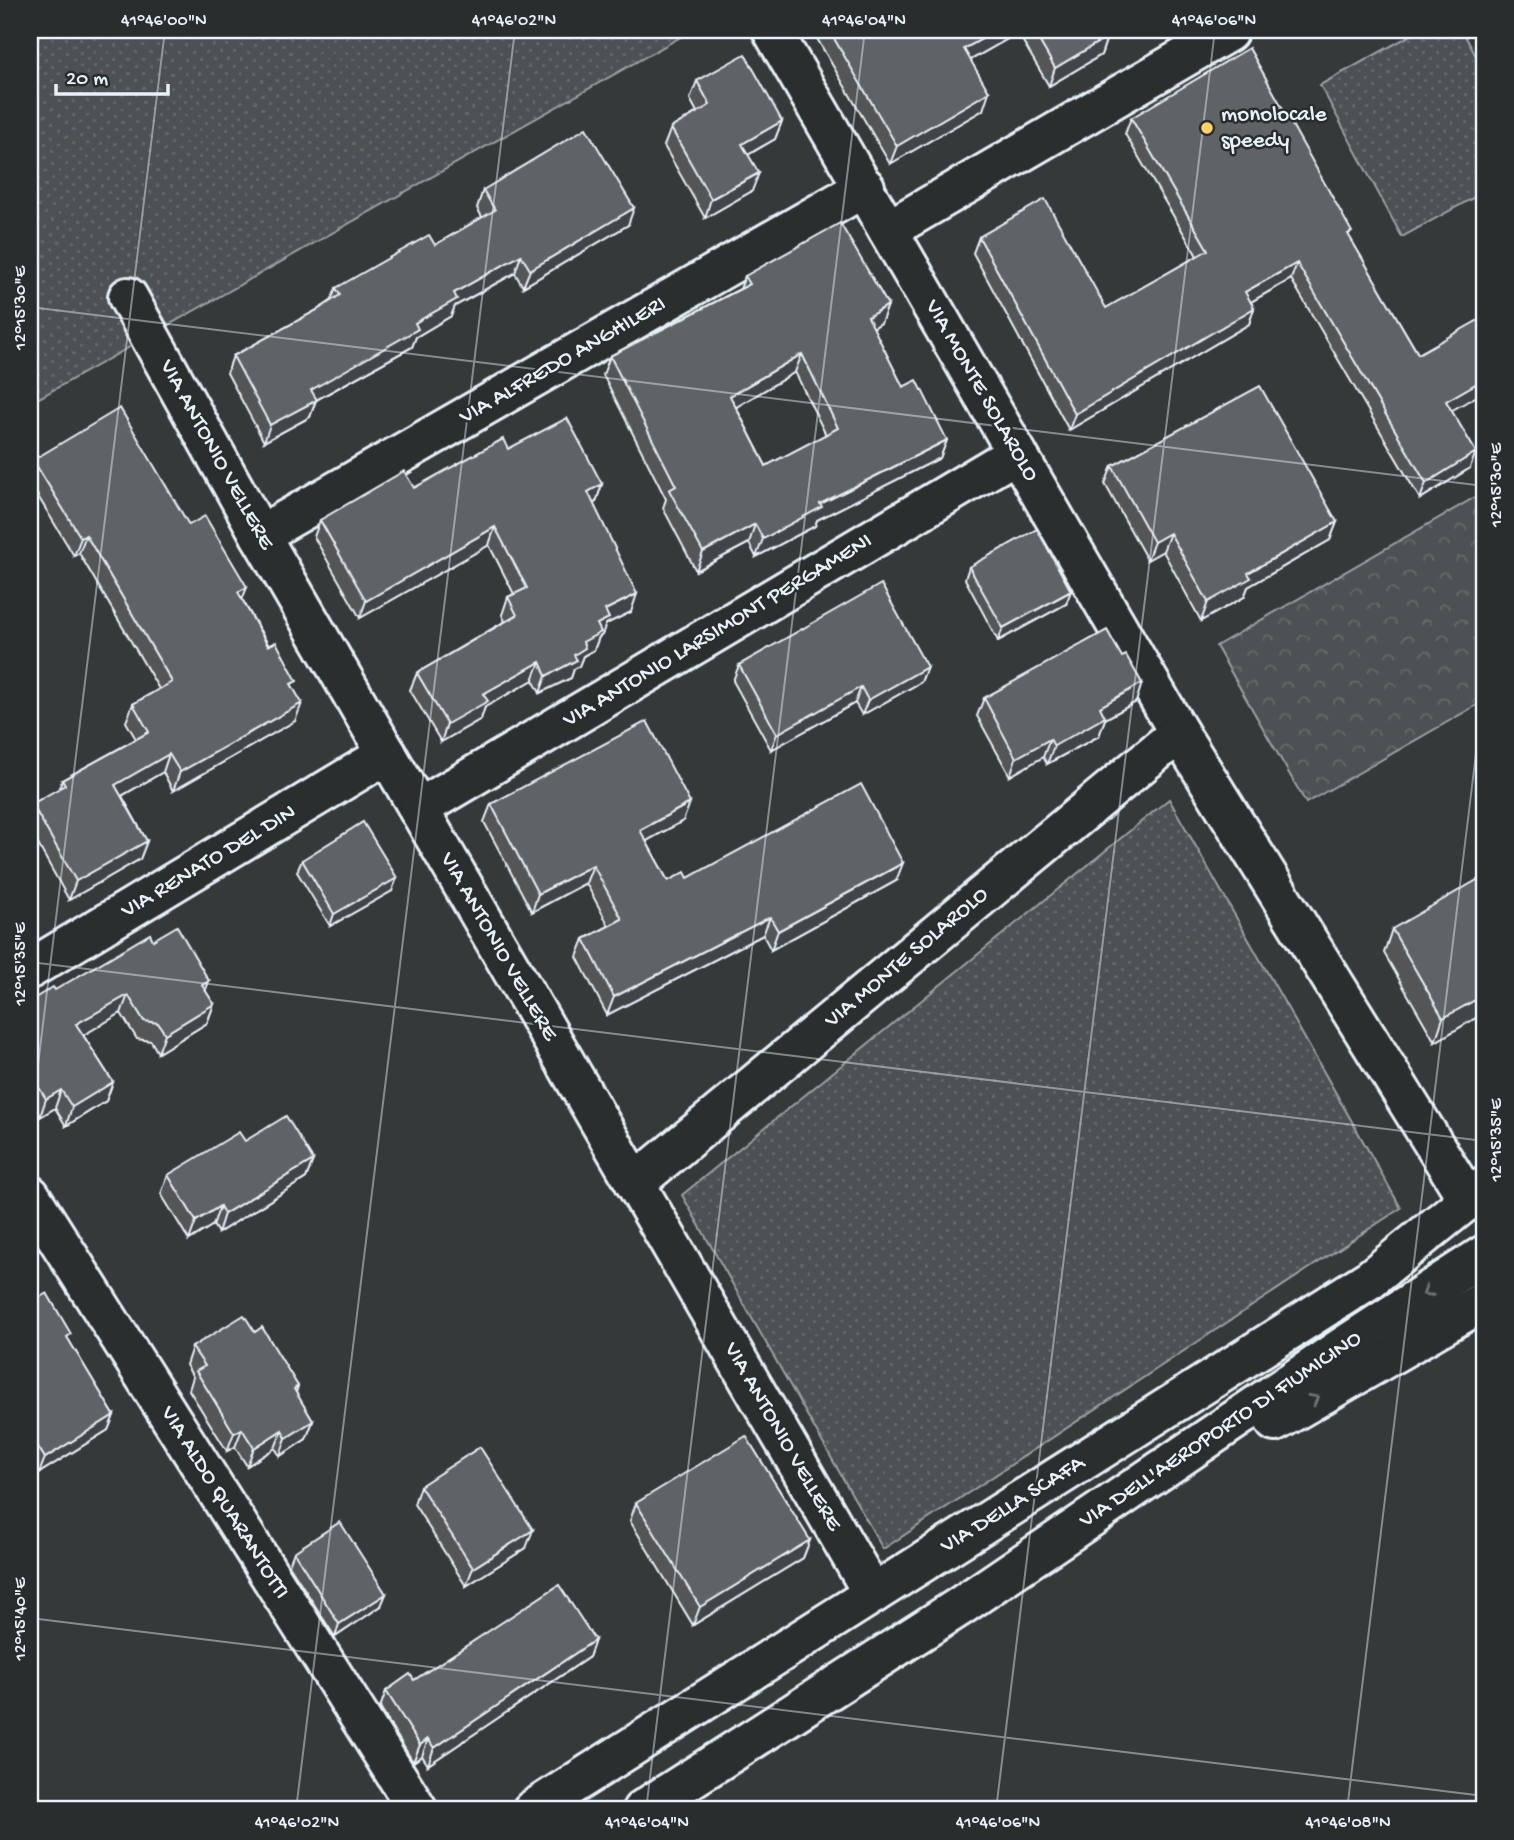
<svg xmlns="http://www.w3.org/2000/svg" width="1514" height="1840" viewBox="0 0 1514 1840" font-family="'Gochi Hand',sans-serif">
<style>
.grass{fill:url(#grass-dots);stroke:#9aa1a5;stroke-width:2}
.park{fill:url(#park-crowns);stroke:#9aa1a5;stroke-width:2}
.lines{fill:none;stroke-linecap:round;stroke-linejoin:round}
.minor-casing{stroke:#e8f1f8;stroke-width:44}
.tertiary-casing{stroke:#e8f1f8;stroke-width:44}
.primary-casing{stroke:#e8f1f8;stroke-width:44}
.minor{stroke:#2a2d2e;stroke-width:38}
.tertiary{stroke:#2a2d2e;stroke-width:38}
.primary{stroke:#2a2d2e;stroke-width:38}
.wall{fill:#525557;stroke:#e8f1f8;stroke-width:2;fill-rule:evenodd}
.shaded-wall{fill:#424547;stroke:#e8f1f8;stroke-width:2}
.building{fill:#5f6365;stroke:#e8f1f8;stroke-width:2;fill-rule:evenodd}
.oneway{stroke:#6c7275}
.ticks{fill:none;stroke:#e8f1f8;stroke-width:2;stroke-opacity:0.45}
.poi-dot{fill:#ffd166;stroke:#2a2d2e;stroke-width:2.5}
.labels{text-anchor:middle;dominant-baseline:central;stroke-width:5;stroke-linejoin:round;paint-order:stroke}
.poi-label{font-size:23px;fill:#e8f1f8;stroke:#2a2d2e;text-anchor:start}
.street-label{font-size:23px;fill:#e8f1f8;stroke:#2a2d2e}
.neatline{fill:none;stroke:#e8f1f8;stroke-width:2.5}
.ticks-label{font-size:18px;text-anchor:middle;fill:#e8f1f8}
</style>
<defs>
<pattern id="grass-dots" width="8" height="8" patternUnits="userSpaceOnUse" patternTransform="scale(1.75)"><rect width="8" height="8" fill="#4d5152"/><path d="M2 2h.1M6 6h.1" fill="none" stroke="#676a6c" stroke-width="1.8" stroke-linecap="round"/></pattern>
<pattern id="park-crowns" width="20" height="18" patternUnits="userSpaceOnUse" patternTransform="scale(1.75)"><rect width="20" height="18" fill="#4d5152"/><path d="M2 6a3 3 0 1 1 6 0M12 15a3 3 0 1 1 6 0" fill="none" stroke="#676a6c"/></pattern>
</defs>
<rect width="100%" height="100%" fill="#35393a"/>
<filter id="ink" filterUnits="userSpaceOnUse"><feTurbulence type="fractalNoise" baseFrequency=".0143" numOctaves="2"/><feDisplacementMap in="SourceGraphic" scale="14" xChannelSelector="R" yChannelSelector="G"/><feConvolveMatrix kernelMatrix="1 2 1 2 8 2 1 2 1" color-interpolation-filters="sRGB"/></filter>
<g filter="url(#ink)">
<!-- grass -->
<g class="grass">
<polygon points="30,30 693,30 30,403"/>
<polygon points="1420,30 1462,30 1484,71 1484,192 1402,237 1320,85"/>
<polygon points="1169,799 1401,1208 883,1549 682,1195"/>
</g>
<!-- park -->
<polygon class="park" points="1484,492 1484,701 1306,803 1216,646"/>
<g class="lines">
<!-- minor casing -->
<g class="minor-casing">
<g id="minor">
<polyline points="772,30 1179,733 1469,1201"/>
<polyline points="888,230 1228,32"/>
<polyline points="128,297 260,535 873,1594"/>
<polyline points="260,535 865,187"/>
<polyline points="418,809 1017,453"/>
<polyline points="30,969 387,754"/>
<polyline points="635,1183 1179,733"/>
<polyline points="30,1195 418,1810"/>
</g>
</g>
<!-- tertiary casing -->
<g class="tertiary-casing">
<polyline id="tertiary" points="532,1810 1370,1279 1484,1187"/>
</g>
<!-- primary casing -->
<g class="primary-casing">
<g id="primary">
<polyline points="1275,1422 1484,1301"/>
<polyline points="642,1810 959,1607 1344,1346 1484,1255"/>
</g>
</g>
<!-- minor -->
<use href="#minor" class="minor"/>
<!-- tertiary -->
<use href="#tertiary" class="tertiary"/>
<!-- primary -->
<use href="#primary" class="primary"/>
</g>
<!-- wall -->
<g class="wall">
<polygon points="812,30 1103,30 1107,37 1101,55 1049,86 1018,33 971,60 983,110 890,164"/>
<polygon points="697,81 782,121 775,139 748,155 752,191 705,218 664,146 671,128 697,112 690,99"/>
<polygon points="1131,118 1350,238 1451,410 1470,468 1420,499 1291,279 1251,302 1254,308 1249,324 1069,430 973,253 979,237 1106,308 1197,256 1125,134"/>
<polygon points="483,190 628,225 523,287 515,273 455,306 451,316 416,337 412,347 316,400 310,417 264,442 227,373 233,356 319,309 331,301 336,288 435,245 482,217 477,208"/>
<path d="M 745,276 L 888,305 L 881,323 L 873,328 L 903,387 L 947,440 L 940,458 L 817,520 L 815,526 L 756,557 L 749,543 L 696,571 L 663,508 L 666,499 L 603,375 L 610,356 L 740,289 ZM 795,372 L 826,435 L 766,466 L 736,407 Z"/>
<polygon points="508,449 602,484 596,502 593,503 631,612 606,624 602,635 599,637 594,650 583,656 579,666 574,669 571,678 540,693 533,680 485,707 481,719 441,742 410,690 417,673 505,621 502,615 508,597 514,594 489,545 360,618 314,537 320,520 414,488"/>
<polygon points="33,460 189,525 247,587 242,599 294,689 295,721 173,791 163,772 122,796 147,841 140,859 69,900 30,830 30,811 32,804 59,789 62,780 136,739 126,722 133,704 159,689 79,553 74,556 30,483 30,470"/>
<polygon points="1112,466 1337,522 1330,540 1248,587 1244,597 1201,621 1163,551 1147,560 1105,484"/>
<polygon points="969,567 1066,604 998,641 965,579"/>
<polygon points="739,665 927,667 921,682 862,715 855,703 771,750 733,681"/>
<polygon points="984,698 1136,702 1105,719 1099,736 1047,764 1043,757 1010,776 977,716"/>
<polygon points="491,804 683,821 646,841 668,881 688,878 896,881 771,950 763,935 607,1015 577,957 584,939 609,926 586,883 532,912 484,822"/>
<polygon points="302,860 392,891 330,926 297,872"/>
<polygon points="1392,929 1484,1013 1435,1042 1384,953"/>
<polygon points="209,981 205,991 214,1004 207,1023 158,1053 151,1041 137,1039 121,1013 83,1035 113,1082 106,1101 66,1126 55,1108 40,1117 30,1102 30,1001 55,990"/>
<polygon points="245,1141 313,1160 306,1178 218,1233 213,1225 189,1240 161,1194 168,1175"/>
<polygon points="30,1303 69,1341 114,1415 108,1430 39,1473 30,1458"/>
<polygon points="255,1332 298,1386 296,1393 313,1421 306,1439 280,1456 275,1448 247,1466 235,1447 227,1451 189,1390 193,1377 186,1365 192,1347"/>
<polygon points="420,1486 526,1548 466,1586 414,1504"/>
<polygon points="636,1503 810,1540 803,1558 693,1625 630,1521"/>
<polygon points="294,1552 381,1606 335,1637 289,1565"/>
<polygon points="595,1640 589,1657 428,1765 422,1756 413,1762 380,1708 386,1691 414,1680"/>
</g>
<!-- shaded-wall -->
<g class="shaded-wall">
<polygon points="998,30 1019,30 1018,33 958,67 964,49"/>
<polygon points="1107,37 1101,55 1049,86 1055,68"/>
<polygon points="989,92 983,110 890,164 897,146"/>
<polygon points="782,121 775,139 735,162 742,144"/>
<polygon points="759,173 752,191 705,218 711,199"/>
<polygon points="634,208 628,225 523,287 530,270"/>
<polygon points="521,255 515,273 455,306 451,316 416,337 412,347 316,400 310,417 264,442 270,425 311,390 415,323 454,293"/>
<polygon points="1297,263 1291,279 1240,308 1245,292"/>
<polygon points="888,305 881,323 861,335 868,317"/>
<polygon points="1254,308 1249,324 1069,430 1075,414"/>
<polygon points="802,354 795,372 723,415 730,396"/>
<polygon points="1484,379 1484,392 1440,417 1446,401"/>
<polygon points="947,440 940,458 817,520 815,526 756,557 763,539 820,504"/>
<polygon points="1476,452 1470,468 1420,499 1426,483"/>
<polygon points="602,484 596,502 581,510 588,492"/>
<polygon points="1337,522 1330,540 1248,587 1244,597 1201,621 1208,602 1248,573"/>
<polygon points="755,524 749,543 696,571 703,552"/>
<polygon points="495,527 489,545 360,618 366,601"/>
<polygon points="1170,533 1163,551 1147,560 1154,542"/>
<polygon points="86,535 79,553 74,556 81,538"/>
<polygon points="247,587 240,605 238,592"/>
<polygon points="1071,591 1066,604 998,641 1003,628"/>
<polygon points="637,594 631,612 606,624 602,635 599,637 594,650 583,656 579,666 574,669 571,678 540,693 546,676 574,655 605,610"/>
<polygon points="540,662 533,680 485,707 481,719 441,742 447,724 483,694"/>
<polygon points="927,667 921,682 862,715 868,700"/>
<polygon points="1142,683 1136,702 1105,719 1099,736 1047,764 1054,746 1100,707"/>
<polygon points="861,687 855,703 771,750 777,734"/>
<polygon points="302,703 295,721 173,791 180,772"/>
<polygon points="1050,739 1043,757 1010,776 1016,758"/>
<polygon points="169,754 163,772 109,803 115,785"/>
<polygon points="690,803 683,821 634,848 640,830"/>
<polygon points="147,841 140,859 69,900 76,881"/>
<polygon points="903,863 896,881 771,950 778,931"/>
<polygon points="593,865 586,883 532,912 538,894"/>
<polygon points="397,878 392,891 330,926 334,914"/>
<polygon points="770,917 763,935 607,1015 614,997"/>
<polygon points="209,981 202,1000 202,985"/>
<polygon points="128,995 121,1013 70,1043 76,1024"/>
<polygon points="1484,995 1484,1013 1435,1042 1443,1018"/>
<polygon points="214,1004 207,1023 158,1053 165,1034"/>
<polygon points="113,1082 106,1101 66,1126 72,1107"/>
<polygon points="61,1090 55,1108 40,1117 46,1099"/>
<polygon points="313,1160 306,1178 218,1233 224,1214"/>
<polygon points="220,1206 213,1225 189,1240 196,1221"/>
<polygon points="114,1415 108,1430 39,1473 45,1458"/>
<polygon points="313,1421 306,1439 280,1456 286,1438"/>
<polygon points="242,1429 235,1447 227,1451 234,1433"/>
<polygon points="282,1430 275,1448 247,1466 254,1448"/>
<polygon points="533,1530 526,1548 466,1586 473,1568"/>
<polygon points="810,1540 803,1558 693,1625 700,1607"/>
<polygon points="386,1594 381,1606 335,1637 339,1624"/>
<polygon points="595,1640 589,1657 428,1765 434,1748"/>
<polygon points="428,1739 422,1756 413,1762 420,1745"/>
</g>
<!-- building -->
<g class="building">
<polygon points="829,30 998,30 964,49 989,92 897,146"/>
<polygon points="1033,30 1103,30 1107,37 1055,68"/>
<polygon points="1249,48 1352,232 1348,234 1418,354 1484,317 1484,379 1446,401 1476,452 1426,483 1297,263 1245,292 1254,308 1075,414 979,237 1045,199 1106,308 1208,250 1131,118"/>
<polygon points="745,54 782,121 742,144 759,173 711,199 671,128 710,105 697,81"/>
<polygon points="586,128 634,208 530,270 521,255 454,293 457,299 415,323 418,329 311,390 317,400 270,425 233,356 319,309 340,295 336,288 429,235 435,245 495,210 483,190"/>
<path d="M 840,223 L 888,305 L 868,317 L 903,387 L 917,380 L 947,440 L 820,504 L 822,507 L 763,539 L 755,524 L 703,552 L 669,490 L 676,486 L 610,356 L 750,284 L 745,276 ZM 802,354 L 838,428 L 766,466 L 730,396 Z"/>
<polygon points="1260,386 1337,522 1248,573 1251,578 1208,602 1170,533 1154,542 1112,466"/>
<polygon points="120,408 189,525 205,516 247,587 238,592 268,646 276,642 297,681 291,684 302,703 180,772 169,754 115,785 147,841 76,881 32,804 65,785 62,780 149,732 133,704 172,682 86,535 81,538 33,460"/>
<polygon points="567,418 602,484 588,492 637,594 605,610 609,618 597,624 601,632 583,642 585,648 574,655 577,660 546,676 540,662 483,694 488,701 447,724 417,673 517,615 508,597 527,588 495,527 366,601 320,520 404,471 414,488 503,439 508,449"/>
<polygon points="1037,529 1071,591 1003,628 969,567"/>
<polygon points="881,584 927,667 868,700 861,687 777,734 739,665"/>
<polygon points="1107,630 1122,657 1126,655 1142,683 1100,707 1105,717 1054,746 1050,739 1016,758 984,698"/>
<polygon points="647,721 690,803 640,830 668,881 685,872 688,878 861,784 903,863 778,931 770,917 614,997 584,939 622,919 593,865 538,894 491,804"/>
<polygon points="363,822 397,878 334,914 302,860"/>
<polygon points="1484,876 1484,995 1443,1018 1392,929"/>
<polygon points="177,926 209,981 202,985 214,1004 165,1034 158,1023 144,1021 128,995 76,1024 113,1082 72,1107 61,1090 46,1099 30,1073 30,1001 53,987 55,990 150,934 153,940"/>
<polygon points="286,1116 313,1160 224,1214 220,1206 196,1221 168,1175 239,1132 245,1141"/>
<polygon points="47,1293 71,1334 67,1337 114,1415 45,1458 30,1434 30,1303"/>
<polygon points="244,1315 255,1332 262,1327 298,1386 294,1389 313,1421 286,1438 282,1430 254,1448 242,1429 234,1433 196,1371 205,1366 192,1347"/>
<polygon points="746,1436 810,1540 700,1607 636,1503"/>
<polygon points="480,1447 533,1530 473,1568 420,1486"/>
<polygon points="340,1522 386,1594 339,1624 294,1552"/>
<polygon points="559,1585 595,1640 434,1748 428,1739 420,1745 386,1691 410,1674 414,1680"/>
</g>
<!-- one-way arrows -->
<defs><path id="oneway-chevron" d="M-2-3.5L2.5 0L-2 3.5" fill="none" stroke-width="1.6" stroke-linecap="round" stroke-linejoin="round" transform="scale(1.75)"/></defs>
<g class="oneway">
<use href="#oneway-chevron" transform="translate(1427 1292) rotate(147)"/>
<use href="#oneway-chevron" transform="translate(1314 1399) rotate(-30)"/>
</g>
</g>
<!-- ticks -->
<path class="ticks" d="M 30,307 L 1484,486M 30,962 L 1484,1141M 30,1130 L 165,30M 30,1618 L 1484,1796M 296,1810 L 515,30M 646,1810 L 865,30M 996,1810 L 1215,30M 1347,1810 L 1484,688"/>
<!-- markers -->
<circle class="poi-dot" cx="1207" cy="128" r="7"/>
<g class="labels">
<!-- poi labels -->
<g class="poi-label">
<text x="1221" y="115">monolocale<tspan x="1221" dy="26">speedy</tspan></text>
</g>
<!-- street labels -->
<g class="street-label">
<text transform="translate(563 361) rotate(-30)">VIA ALFREDO ANGHILERI</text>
<text transform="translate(981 391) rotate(60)">VIA MONTE SOLAROLO</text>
<text transform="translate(216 455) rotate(61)">VIA ANTONIO VELLERE</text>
<text transform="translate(718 631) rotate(-31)">VIA ANTONIO LARSIMONT PERGAMENI</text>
<text transform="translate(209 862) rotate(-31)">VIA RENATO DEL DIN</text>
<text transform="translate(498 947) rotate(60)">VIA ANTONIO VELLERE</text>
<text transform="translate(907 958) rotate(-40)">VIA MONTE SOLAROLO</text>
<text transform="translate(1221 1430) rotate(-34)">VIA DELL'AEROPORTO DI FIUMICINO</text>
<text transform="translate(782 1437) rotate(60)">VIA ANTONIO VELLERE</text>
<text transform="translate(224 1503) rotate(58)">VIA ALDO QUARANTOTTI</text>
<text transform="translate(1013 1505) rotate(-32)">VIA DELLA SCAFA</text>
</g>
</g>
<!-- margin -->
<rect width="1514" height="1840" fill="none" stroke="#2a2d2e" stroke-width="77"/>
<!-- scale -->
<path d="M56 84v10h112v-10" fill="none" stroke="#e8f1f8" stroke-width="3.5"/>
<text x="66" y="84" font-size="21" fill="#e8f1f8" stroke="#2a2d2e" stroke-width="5" paint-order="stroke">20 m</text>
<rect x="38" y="38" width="1438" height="1763" class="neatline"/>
<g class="ticks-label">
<text x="164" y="25">41°46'00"N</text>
<text x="514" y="25">41°46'02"N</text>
<text x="864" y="25">41°46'04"N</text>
<text x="1214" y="25">41°46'06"N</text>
<text transform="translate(19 308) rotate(-90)" y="6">12°15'30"E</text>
<text transform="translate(1495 485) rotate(-90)" y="6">12°15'30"E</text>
<text transform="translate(19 964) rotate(-90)" y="6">12°15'35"E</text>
<text transform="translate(1495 1140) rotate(-90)" y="6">12°15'35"E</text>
<text transform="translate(19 1619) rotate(-90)" y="6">12°15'40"E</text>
<text x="297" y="1827">41°46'02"N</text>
<text x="647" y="1827">41°46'04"N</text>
<text x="998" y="1827">41°46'06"N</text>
<text x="1348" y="1827">41°46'08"N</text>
</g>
</svg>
